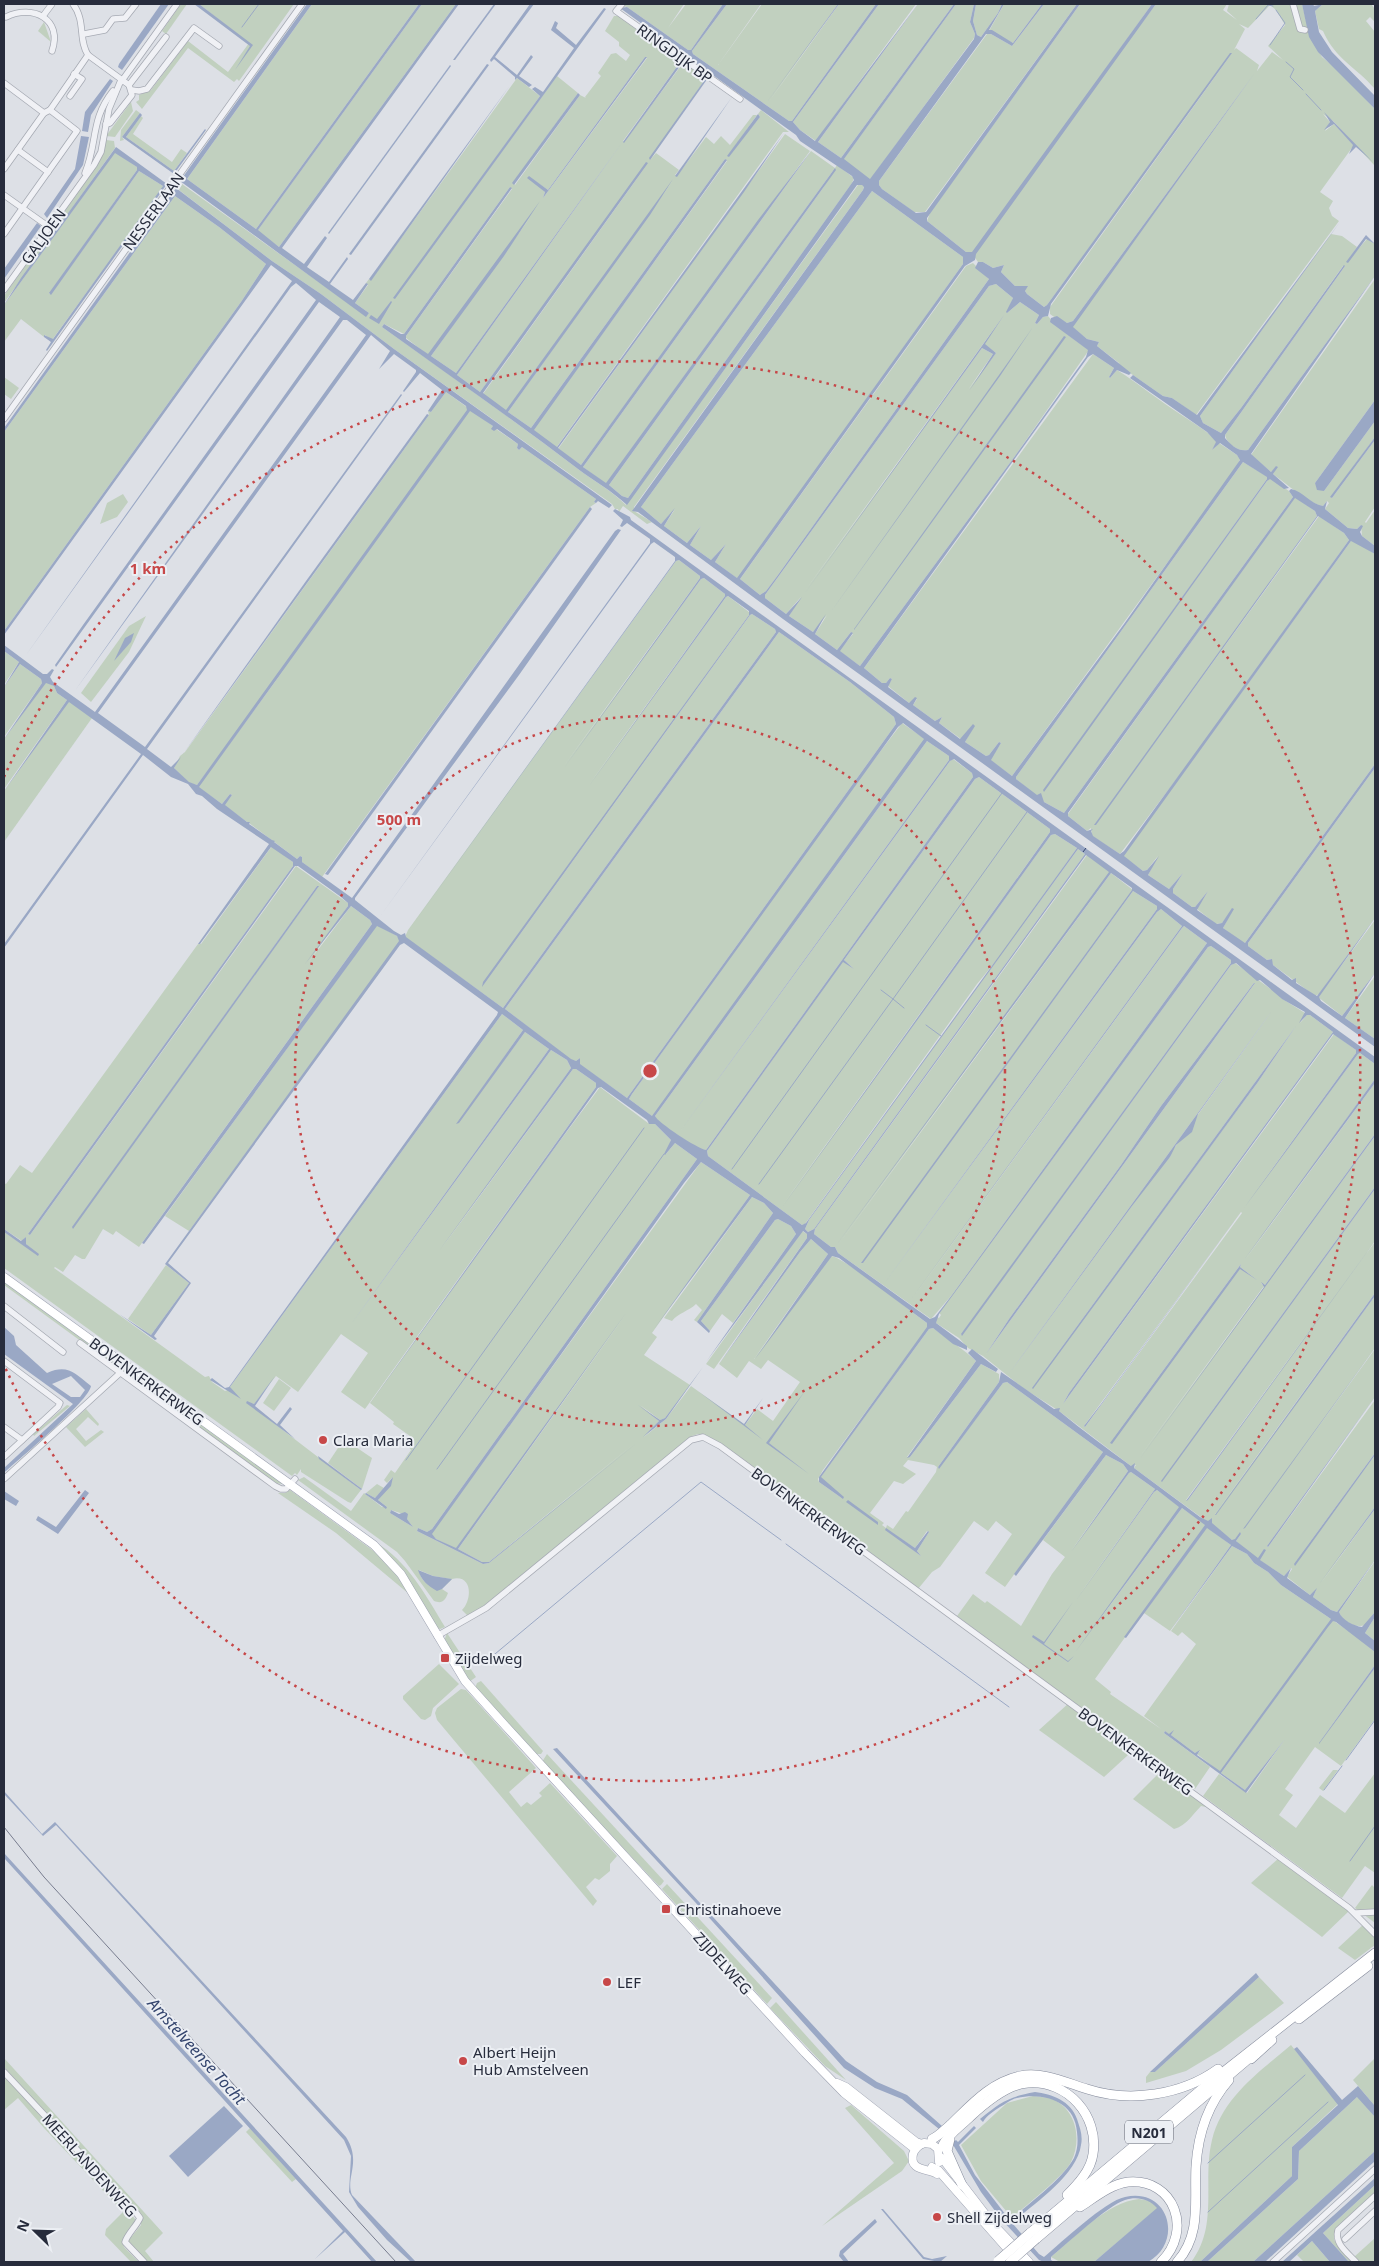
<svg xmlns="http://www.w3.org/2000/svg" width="1379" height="2266" viewBox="0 0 1379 2266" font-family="'Noto Sans',sans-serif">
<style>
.green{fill:#c1d0bf;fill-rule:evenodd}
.water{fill:#9aa8c5;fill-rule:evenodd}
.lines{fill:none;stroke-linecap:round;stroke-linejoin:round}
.stream{stroke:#9aa8c5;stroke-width:1}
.ferry{stroke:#34456e;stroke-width:1;stroke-dasharray:6 5;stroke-linecap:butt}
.minor-casing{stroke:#a6aab3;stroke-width:7}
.major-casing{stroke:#9da2b1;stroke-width:9}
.highway-casing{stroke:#858b9c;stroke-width:10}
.minor{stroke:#f0f1f5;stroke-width:5.5}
.major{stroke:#fff;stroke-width:8}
.highway{stroke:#fff;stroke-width:9}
.tram{stroke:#787d8f;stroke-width:1}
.highway-bridge-casing{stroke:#858b9c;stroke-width:10;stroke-linecap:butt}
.highway-bridge{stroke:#fff;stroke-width:9}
.ring{fill:none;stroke:#c74748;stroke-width:2.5;stroke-dasharray:2.5 5}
.poi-dot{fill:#c74748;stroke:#eceff4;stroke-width:2}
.labels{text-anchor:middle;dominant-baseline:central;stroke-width:4;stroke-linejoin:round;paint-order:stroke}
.shield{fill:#eceff4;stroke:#626673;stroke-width:1}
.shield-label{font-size:14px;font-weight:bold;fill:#272c3c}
.street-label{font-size:15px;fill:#272c3c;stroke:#eceff4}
.poi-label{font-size:15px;fill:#272c3c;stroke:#eceff4;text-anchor:start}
.water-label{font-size:16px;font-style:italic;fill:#34456e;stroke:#eceff4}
.centre{fill:#c74748;stroke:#eceff4;stroke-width:2.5}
.ring-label{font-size:15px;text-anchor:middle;font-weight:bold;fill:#c74748;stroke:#eceff4;stroke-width:4;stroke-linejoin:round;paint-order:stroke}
</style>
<rect width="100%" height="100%" fill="#dde0e6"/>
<!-- green -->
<g class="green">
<polygon points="181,4 187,4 166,34 162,31"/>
<polygon points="199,4 294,4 239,81 237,79 234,82 188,48 142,109 136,102 139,100 139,95 151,90 188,41 228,72 249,43"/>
<polygon points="312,4 419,4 256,229 187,179"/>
<polygon points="422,4 456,4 279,247 257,231"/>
<polygon points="624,4 684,4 668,28 686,4 723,4 691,50 688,50 627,7 622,6"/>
<polygon points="727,4 761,4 718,65 762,4 838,4 768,103 839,4 876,4 792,121 789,121 693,54 692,51"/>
<polygon points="879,4 916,4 816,141 800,130 793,122"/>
<polygon points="918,4 954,4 841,158 818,142"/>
<polygon points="956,4 974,4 970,22 975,34 974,38 870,180 843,160"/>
<polygon points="976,4 1002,4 998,13 981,37 977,35 973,21"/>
<polygon points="1004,4 1042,4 1013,43 989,31"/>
<polygon points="1044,4 1077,4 925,212 914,212 882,189 879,185 879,181 987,34 991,34 1012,46"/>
<path d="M 1080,4 L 1152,4 L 1077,109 L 1156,4 L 1227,4 L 1223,10 L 1237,20 L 1227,11 L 1229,4 L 1292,4 L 1299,30 L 1308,32 L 1322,57 L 1338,70 L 1375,109 L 1374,165 L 1333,121 L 1323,114 L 1330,122 L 1325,131 L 1334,124 L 1354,145 L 1320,192 L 1333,201 L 1329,208 L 1332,216 L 1339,221 L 1196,415 L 1172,398 L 1163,396 L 1120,366 L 1119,363 L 1097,346 L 1099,342 L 1087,339 L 1072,327 L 1254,74 L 1073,321 L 1067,323 C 1061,319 1054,318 1050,314 L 1050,307 L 1232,53 L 1047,305 L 1044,307 L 1027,294 L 1025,291 L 1027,286 L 1015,286 L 1001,272 L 1004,265 L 993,268 L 983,262 L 978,262 L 971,252 L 966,252 L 927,221 L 930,213 ZM 1270,5 L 1276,10 L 1285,25 L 1268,46 L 1283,60 L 1272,52 L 1257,71 L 1259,65 L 1236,48 L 1234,50 L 1245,29 L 1239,24 L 1248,28 Z"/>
<polygon points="1295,4 1302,4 1308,29 1301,26"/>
<path d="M 1323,4 L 1371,4 L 1375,9 L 1375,22 L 1370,17 L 1366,21 L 1375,32 L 1375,89 C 1355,66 1336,60 1323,31 L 1319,29 L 1315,11 Z"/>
<path d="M 614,16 L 620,16 L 706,78 L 650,160 L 656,153 L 679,170 L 675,175 L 677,176 L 706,137 L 714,144 L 721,136 L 730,145 L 753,115 L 757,115 L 728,156 L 760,117 L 758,114 L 761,110 L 789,132 L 783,132 L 556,448 L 533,430 L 727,161 L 725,159 L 531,428 L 508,412 L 674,179 L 506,411 L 483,394 L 648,163 L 480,392 L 457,375 L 621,144 L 456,373 L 431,356 L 531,216 L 428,355 L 406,338 L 406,336 L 512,189 L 510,187 L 404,334 L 384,324 L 382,327 C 448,374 514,420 578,469 C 594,481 612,491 626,505 L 858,185 L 862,185 L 864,186 L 863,190 L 634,507 L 634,511 L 652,522 L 647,524 L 623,506 L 619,512 L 618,509 L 615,509 L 612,504 L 394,349 L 321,294 L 272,261 L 179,190 L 182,184 L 366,316 L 369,313 L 355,303 L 368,285 L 366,283 L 369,279 L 371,280 L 517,78 L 540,96 L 394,299 L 557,76 L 578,93 L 513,183 L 515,185 L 580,95 L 586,98 L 585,97 L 601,76 L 598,73 L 611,54 L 616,53 L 626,61 L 630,55 L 619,46 L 619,42 L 605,31 ZM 645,57 L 647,58 L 543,198 L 545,192 L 529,177 L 548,190 ZM 681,61 L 683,63 L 624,142 L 623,141 Z"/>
<polygon points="44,22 51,42 38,31"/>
<polygon points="131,102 133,111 115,137 106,136"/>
<polygon points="136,110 140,113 122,137 124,140 120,141 121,130"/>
<polygon points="141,116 143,118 133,134 172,162 181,149 187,153 174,171 126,137"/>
<polygon points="785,134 810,151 581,465 558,449"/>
<polygon points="106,140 114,141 115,148 4,303 4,296 87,178"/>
<polygon points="811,151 835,168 837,165 854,178 852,183 628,498 622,496 609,485 823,188 835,168 606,484 583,467"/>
<polygon points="115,152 137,167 137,170 49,294 51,294 139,171 163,186 161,190 52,340 45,335 44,337 21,319 4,342 4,305"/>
<polygon points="872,191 963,257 963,264 738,579 715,562 726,544 711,560 690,545 701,526 687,543 664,526 675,509 661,524 641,507"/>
<polygon points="175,196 219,227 266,264 241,302 4,631 4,432"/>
<path d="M 1331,234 L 1342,236 L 1357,247 L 1347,262 L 1367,239 L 1375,244 L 1375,276 L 1248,450 C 1238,452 1227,444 1225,435 L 1345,266 L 1343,266 L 1241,408 L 1221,433 L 1203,423 L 1200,416 Z"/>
<polygon points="973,263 989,279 778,575 766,591 760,595 740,579 966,266"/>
<path d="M 1375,279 L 1375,400 L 1315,483 L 1324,491 L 1375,421 L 1375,437 L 1331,497 L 1332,498 L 1375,440 L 1375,507 L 1365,522 L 1366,523 L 1375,510 L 1375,546 L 1362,536 L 1361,525 L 1357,529 L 1348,528 L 1325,509 L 1329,503 L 1327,501 L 1323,506 C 1311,505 1284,482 1273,474 L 1277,466 L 1271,472 L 1251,455 Z"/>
<path d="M 996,284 L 1013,298 L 1007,313 L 1020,302 L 1039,315 L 1035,323 L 1037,324 L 1043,317 L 1048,316 C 1058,329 1074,339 1089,350 L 1015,456 L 860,666 L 839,651 L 853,634 L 851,632 L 837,650 L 815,634 L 827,615 L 813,632 L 789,616 L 801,597 L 786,614 L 765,598 L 765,595 L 989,286 ZM 1004,315 L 984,344 L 996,353 L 968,390 L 993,354 L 982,348 L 804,592 Z"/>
<path d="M 1093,354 L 1114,368 L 1109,377 L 1110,378 L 1117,370 C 1138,383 1158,400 1180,414 C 1193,423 1207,430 1217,442 L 1212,450 L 1219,443 L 1237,455 L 1240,459 L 1237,467 L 1012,776 L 990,760 L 1001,743 L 999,742 L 989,755 L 986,756 L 965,742 L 974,726 L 973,725 L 961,739 L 939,723 L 942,717 L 935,721 L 913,705 L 917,699 L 909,703 L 888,686 L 892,679 L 890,678 L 886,683 L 882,683 L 864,668 Z"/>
<polygon points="4,377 19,388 11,399 4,394"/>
<polygon points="446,392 493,426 492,429 496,429 518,444 517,448 519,450 522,447 596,499 594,502 596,503 590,507 322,877 302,862 302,857 300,856 297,859 249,823 250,822 247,822 224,805 232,795 230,794 222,804 198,787 285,668 197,785 189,783 174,768 180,756 185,752 429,415 428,411 431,412"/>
<polygon points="1243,462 1268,477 1267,479 1043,791 1267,481 1270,478 1289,491 1293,497 1064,813 1044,802 1016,779 1016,777"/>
<polygon points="123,494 128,502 117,517 100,524 107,503"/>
<polygon points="1295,497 1315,511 1317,516 1095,825 1319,516 1344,533 1349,540 1206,740 1120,854 1092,836 1091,828 1087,831 1068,816 1068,814"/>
<polygon points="1353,540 1375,554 1375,764 1250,936 1245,943 1241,942 1223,928 1233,909 1222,923 1216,924 1197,909 1208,891 1195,907 1192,907 1173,893 1173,889 1183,873 1169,889 1148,875 1158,856 1147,870 1143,871 1123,856 1351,541"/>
<polygon points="679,560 700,576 700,578 563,767 701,579 704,578 725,594 725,596 588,786 726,597 728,596 749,612 749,615 482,987 750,615 752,614 775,629 776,632 503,1008 405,937 408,930 676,561"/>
<polygon points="146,616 129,652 91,702 81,693 129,626"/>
<polygon points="779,632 850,682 894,717 896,724 627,1098 579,1064 580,1058 576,1061 571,1060 505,1009"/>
<polygon points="4,651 19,662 4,685"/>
<polygon points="20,664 41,679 42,683 4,737 4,687"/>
<polygon points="46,682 54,686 57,693 67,700 4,789 4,739"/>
<polygon points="69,701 92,718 4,842 4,791"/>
<polygon points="902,723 925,739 653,1117 629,1099 632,1094 854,786"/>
<polygon points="927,741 949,756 949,760 681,1130 950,761 953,759 972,773 973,777 706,1150 699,1149 657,1122 655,1116"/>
<polygon points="1375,768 1375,918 1319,994 1315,996 1273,965 1271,959 1267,960 1248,946 1248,943"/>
<polygon points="979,777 1050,829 1050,832 782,1206 1051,835 1055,834 1077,848 1001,955 1078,849 1085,854 814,1229 808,1232 805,1229 809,1220 1000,956 977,984 805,1224 802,1225 708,1156 707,1151 843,961 854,969 844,960 975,779"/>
<path d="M 272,846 L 293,862 L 293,866 L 28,1234 L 30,1235 L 296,866 L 348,903 L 348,906 L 308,963 L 351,906 L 370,920 L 372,924 L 139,1247 L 116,1231 L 113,1235 L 103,1229 L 85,1259 L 82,1259 L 75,1255 L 63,1272 L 55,1267 L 54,1268 L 205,1377 L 209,1376 L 212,1382 L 225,1391 L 231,1389 L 230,1387 L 502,1014 L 523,1030 L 457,1124 L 525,1032 L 549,1049 L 352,1323 L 551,1050 L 567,1060 L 571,1068 L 441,1249 L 573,1069 L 576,1069 L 596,1083 L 596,1087 L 365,1409 L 341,1392 L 368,1353 L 341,1334 L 298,1392 L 276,1376 L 254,1404 L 246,1402 L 361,1490 L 351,1503 L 348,1502 L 301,1472 L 301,1469 L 297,1475 L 295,1473 L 292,1476 L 4,1268 L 4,1232 L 38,1255 L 26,1244 L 26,1237 L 22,1241 L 4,1229 L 4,1183 L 6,1184 L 20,1165 L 32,1173 L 198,944 L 201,944 ZM 317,886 L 318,887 L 72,1228 Z"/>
<polygon points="1087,855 1110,872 838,1245 1111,873 1133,890 862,1263 1133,891 1157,906 1157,909 886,1281 1157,912 1161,909 1182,926 912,1299 1182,928 1184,926 1207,943 952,1295 931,1319 838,1253 835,1247 831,1247 814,1234 815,1229"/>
<polygon points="1375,920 1375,973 1342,1016 1318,997"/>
<polygon points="377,925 397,936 400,941 189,1231 165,1216"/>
<path d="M 1211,946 L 1231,960 L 1231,963 L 961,1335 L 962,1335 L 1231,965 L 1235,963 L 1279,995 L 1281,998 L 1305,1013 L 1300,1023 L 1307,1015 L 1310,1015 L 1333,1032 L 1069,1393 L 1063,1404 L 1334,1034 L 1356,1050 L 1356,1053 L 1256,1191 L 1358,1054 L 1360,1053 L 1375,1064 L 1375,1079 L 1244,1261 L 1375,1083 L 1375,1134 L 1265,1285 L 1261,1283 L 1264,1286 L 1138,1459 L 1375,1136 L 1375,1187 L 1161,1481 L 1375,1189 L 1375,1241 L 1366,1254 L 1375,1242 L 1375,1293 L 1215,1514 L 1375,1296 L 1375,1348 L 1284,1474 L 1375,1349 L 1375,1397 L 1267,1546 L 1268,1547 L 1375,1400 L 1375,1453 L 1294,1564 L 1375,1455 L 1375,1507 L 1321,1583 L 1375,1509 L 1375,1560 L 1337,1612 L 1331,1610 L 1313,1597 L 1316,1590 L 1310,1595 L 1287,1577 L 1292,1569 L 1291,1568 L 1284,1576 L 1250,1554 L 1236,1541 L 1241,1534 L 1240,1533 L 1235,1540 L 1232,1540 L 1134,1468 L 1136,1465 L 1131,1466 L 1059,1411 L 1023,1388 L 983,1356 L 968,1348 L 959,1338 L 936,1323 L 937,1317 L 939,1318 L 941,1315 L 939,1313 L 1208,947 ZM 1254,983 L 1255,983 L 986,1354 L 1009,1319 L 1121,1165 L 1161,1106 ZM 1279,1001 L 1172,1151 L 1170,1157 L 1164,1162 L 1011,1371 ZM 1296,1026 L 1258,1082 L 1032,1388 ZM 1241,1212 L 1242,1213 L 1085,1427 L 1084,1426 ZM 1241,1264 L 1240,1267 L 1257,1280 L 1240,1268 L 1110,1443 ZM 1315,1323 L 1188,1500 L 1186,1500 Z"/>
<polygon points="1375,976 1375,1039 1345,1018"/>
<path d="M 600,1087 L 648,1123 L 655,1124 L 671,1140 L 666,1154 L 675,1143 L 697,1159 L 432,1529 L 427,1532 L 418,1528 L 417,1531 L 483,1564 L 489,1563 L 636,1442 L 489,1562 L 482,1562 L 458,1549 L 626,1314 L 456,1549 L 436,1539 L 431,1534 L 701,1162 L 750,1195 L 652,1333 L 657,1337 L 644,1355 L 690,1385 L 665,1418 L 660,1420 L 640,1405 L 659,1421 L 644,1437 L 666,1419 L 691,1386 L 745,1425 L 757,1409 L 773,1421 L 800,1382 L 768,1360 L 761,1369 L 749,1361 L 737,1378 L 719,1364 L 800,1252 L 811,1239 L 828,1254 L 754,1359 L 831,1256 C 844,1257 911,1312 927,1323 L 928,1327 L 823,1470 L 818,1479 L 819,1482 L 843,1499 L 820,1478 L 929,1329 L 933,1328 C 948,1340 964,1349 976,1361 L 907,1457 L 910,1457 L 981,1364 L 999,1374 L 999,1382 L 938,1467 L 939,1468 L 1003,1383 L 1007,1382 L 1103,1452 L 1005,1587 L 985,1573 L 1012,1534 L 996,1521 L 988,1531 L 974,1521 L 940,1567 L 932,1572 L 918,1589 L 706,1436 L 698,1434 L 692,1436 L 485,1606 L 468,1616 L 462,1610 C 472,1600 473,1574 452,1579 L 442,1589 L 448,1593 C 445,1601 442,1604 434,1601 L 405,1561 L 397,1552 L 298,1480 L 304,1477 L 351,1511 L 364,1493 L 382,1507 L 387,1507 L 378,1500 L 393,1477 L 387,1483 L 384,1480 L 391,1470 L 395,1473 L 411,1450 L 408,1446 L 410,1436 L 393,1424 L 394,1422 L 370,1403 L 542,1165 ZM 908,1460 L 934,1465 L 937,1467 L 936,1472 L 908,1512 L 906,1511 L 893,1529 L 887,1525 L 886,1528 L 882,1525 L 884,1523 L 870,1513 L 894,1481 L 903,1484 L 916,1474 L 903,1466 ZM 391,1510 L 403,1514 L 413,1527 L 390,1513 ZM 886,1529 L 915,1548 L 927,1531 L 929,1532 L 917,1551 L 921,1556 ZM 419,1570 L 433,1576 L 451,1579 L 442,1589 C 430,1586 421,1583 419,1570 Z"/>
<path d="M 752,1197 L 764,1203 L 773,1213 L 697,1322 L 694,1320 L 702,1310 L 696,1304 C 689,1311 678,1313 672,1321 L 664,1318 Z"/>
<polygon points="778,1219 791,1226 796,1234 733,1323 722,1314 710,1331 701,1321 775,1220"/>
<polygon points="802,1231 807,1234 807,1238 714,1369 706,1364"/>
<polygon points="166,1265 189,1283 151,1335 128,1319"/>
<polygon points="4,1281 283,1484 275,1483 4,1285"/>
<polygon points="279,1379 291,1388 274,1411 263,1403"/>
<polygon points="67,1405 70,1406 34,1436 33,1434"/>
<polygon points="86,1409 99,1424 98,1426 88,1417 76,1429 86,1441 101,1430 104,1432 85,1447 66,1427"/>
<polygon points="344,1439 372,1458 362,1489 328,1463"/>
<polygon points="1106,1455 1123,1464 1128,1471 1071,1551 1129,1473 1131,1472 1155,1489 1077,1598 1154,1492 1157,1490 1180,1507 1091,1631 1182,1508 1206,1525 1095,1679 1111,1692 1110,1694 1161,1729 1144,1716 1196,1644 1182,1632 1178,1636 1171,1631 1232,1546 1247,1554 1254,1563 1268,1572 1281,1585 1356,1636 1375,1652 1375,1665 1319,1743 1375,1668 1375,1719 1341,1766 1315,1747 1285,1789 1293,1795 1279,1815 1296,1828 1320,1795 1345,1813 1375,1773 1375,1873 1365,1866 1342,1898 1203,1796 1219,1774 1247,1793 1285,1739 1245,1790 1221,1773 1316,1642 1220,1772 1197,1754 1200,1751 1195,1753 1171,1735 1173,1731 1169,1735 1165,1731 1164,1733 1210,1767 1195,1789 1157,1764 957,1616 973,1594 985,1603 987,1601 1021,1626 1052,1574 1065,1557 1043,1540"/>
<polygon points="377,1484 384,1488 375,1498 366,1493"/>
<polygon points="290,1490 375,1552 395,1573 409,1594 336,1533 278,1493 285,1493"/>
<polygon points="1207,1527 1231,1545 1170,1631 1144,1613"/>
<path d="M 375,1542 C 408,1561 426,1596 445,1627 L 440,1629 L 435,1627 C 417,1596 402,1567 375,1542 Z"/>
<path d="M 1375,1561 L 1375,1612 L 1365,1625 C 1356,1629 1342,1621 1339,1612 Z"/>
<polygon points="1375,1617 1375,1641 1365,1633"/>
<polygon points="447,1633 476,1677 469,1682 444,1641"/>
<polygon points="439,1664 459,1684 433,1708 431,1716 425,1720 421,1719 403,1699 403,1696"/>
<polygon points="481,1681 543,1751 541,1754 536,1754 475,1688 477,1683"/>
<polygon points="461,1689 466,1690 536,1768 509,1792 521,1807 527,1802 531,1805 542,1796 539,1793 550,1783 617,1856 610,1864 610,1871 599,1880 595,1878 586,1887 597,1901 593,1906 437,1720 435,1713 437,1708"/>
<polygon points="1069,1703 1131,1749 1128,1755 1104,1777 1039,1730"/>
<polygon points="547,1754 664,1881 661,1885 659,1886 542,1762"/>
<polygon points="1333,1770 1338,1770 1323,1791 1319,1788"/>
<path d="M 1161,1771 L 1207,1805 L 1206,1807 L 1201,1806 C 1193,1814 1186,1826 1174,1829 L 1133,1799 Z"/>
<polygon points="1279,1858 1349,1911 1322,1937 1251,1883"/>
<polygon points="667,1884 772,1998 767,2004 662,1889"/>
<polygon points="1372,1885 1375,1888 1375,1923 1355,1908"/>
<polygon points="1365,1923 1375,1930 1375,1945 1355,1960 1338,1948"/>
<polygon points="1259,1977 1284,2003 1221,2050 1186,2071 1146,2083 1146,2077 1150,2072 1155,2072"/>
<polygon points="776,2002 846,2080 825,2066 770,2008"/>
<path d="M 1291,2045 L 1338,2104 L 1292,2147 L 1292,2176 L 1200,2262 L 1191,2262 C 1219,2226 1202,2181 1212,2140 C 1222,2098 1259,2072 1291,2045 Z"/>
<polygon points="4,2058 163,2233 145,2251 154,2262 145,2262 128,2241 141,2225 140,2218 136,2212 4,2067"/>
<polygon points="1375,2058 1375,2106 1353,2080"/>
<polygon points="4,2075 136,2220 136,2223 123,2241 124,2247 139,2262 131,2262 105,2235 106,2229 123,2212 44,2128 18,2098 4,2110"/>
<path d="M 1033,2096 C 1039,2097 1047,2097 1052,2099 C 1077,2109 1082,2141 1071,2162 C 1064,2176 1025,2206 1012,2218 L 981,2181 L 961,2145 L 1007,2103 Z"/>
<polygon points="1358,2096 1375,2117 1375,2151 1253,2262 1207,2262 1298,2179 1299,2151"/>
<polygon points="851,2105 904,2151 909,2161 902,2171 822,2226 894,2163 845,2108"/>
<polygon points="250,2128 296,2179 292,2182 246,2132"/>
<polygon points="1375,2185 1375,2192 1335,2229 1334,2240 1353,2262 1349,2262 1323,2233"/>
<path d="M 1139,2199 L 1150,2201 L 1158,2208 L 1094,2262 L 1060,2262 L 1051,2257 C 1075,2237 1107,2202 1139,2199 Z"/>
<polygon points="1375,2238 1375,2262 1359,2262 1354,2257"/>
<polygon points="1312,2241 1330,2262 1304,2262 1297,2255"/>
</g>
<!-- water -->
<g class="water">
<polygon points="161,4 169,4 122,70 118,67 119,64"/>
<polygon points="194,4 199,4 253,45 235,70 250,46"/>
<polygon points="307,4 312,4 187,179 256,229 419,4 422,4 258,230 279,247 456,4 459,4 282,248 304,264 325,236 327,238 307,267 329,282 347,257 348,259 330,284 353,300 366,283 368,284 355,303 369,313 366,317 180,181"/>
<polygon points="494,4 496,4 455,60 453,60"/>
<polygon points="530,4 534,4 495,57 517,75 531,55 533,57 519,76 532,85 529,87 517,78 515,80 515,77 494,59 491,62 490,60"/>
<path d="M 723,4 L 727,4 L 692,51 L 693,54 L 789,121 L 792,121 L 876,4 L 879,4 L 793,122 L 800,130 L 815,141 L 918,4 L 818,142 L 841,158 L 954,4 L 956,4 L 844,159 L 870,179 L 974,39 L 975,34 L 970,22 L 974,4 L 976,4 L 973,21 L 977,35 L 981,37 L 998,13 L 1002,4 L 1004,4 L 989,30 L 992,30 L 1013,43 L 1042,4 L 1044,4 L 1012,46 L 991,34 L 986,34 L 879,181 L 879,185 L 882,189 L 916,213 L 926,212 L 1077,4 L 1080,4 L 927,218 L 927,221 L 966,252 L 972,252 L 1152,4 L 1156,4 L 976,254 L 975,260 L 965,266 L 740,579 L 760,595 L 766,591 L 778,575 L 989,279 L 975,268 L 978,262 L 983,262 L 993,268 L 1004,265 L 1001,272 L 1015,286 L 1028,286 L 1025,291 L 1027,294 L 1044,307 L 1047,305 L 1230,53 L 1232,53 L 1051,304 L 1048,316 L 1043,317 L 1037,324 L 1035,323 L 1039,315 L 1020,302 L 1007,313 L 1006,312 L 1013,298 L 996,284 L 989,286 L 765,595 L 765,598 L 786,614 L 802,597 L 789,616 L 813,632 L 826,614 L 815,634 L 837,650 L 851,632 L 853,633 L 840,651 L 860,666 L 1015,456 L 1086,357 L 1088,350 L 1050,322 L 1051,318 L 1057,316 L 1067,323 L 1073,321 L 1254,74 L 1073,327 L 1087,339 L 1099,342 L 1097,346 L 1131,373 L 1129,375 L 1117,370 L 1110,378 L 1109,377 L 1114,368 L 1093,354 L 1088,357 L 864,668 L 882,683 L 886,683 L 890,678 L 892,679 L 888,687 L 909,703 L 915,697 L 917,698 L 913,705 L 935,721 L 942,717 L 939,723 L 960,739 L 973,724 L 975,726 L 965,742 L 986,756 L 989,755 L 999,742 L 1001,743 L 991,760 L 1012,776 L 1124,624 L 1240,460 L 1237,455 L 1220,443 L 1212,450 L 1216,442 L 1207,432 L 1130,378 L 1133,375 L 1163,396 L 1172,398 L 1197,415 L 1340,222 L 1200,416 L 1203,423 L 1221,433 L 1241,408 L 1344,265 L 1345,266 L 1225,435 L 1225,438 C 1231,445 1238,452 1248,450 L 1375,276 L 1251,454 L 1271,472 L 1276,466 L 1278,467 L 1273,474 L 1289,488 L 1284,489 L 1270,479 L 1267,481 L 1044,792 L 1043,790 L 1267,479 L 1267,477 L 1243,462 L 1016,777 L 1016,779 L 1037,795 L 1041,793 L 1044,802 L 1064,813 L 1293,497 L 1289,491 L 1291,489 C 1303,491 1310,504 1323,506 L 1327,501 L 1325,509 L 1348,528 L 1357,529 L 1361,525 L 1363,526 L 1360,532 L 1362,536 L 1375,546 L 1375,554 L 1351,541 L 1124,856 L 1143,871 L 1147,870 L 1159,856 L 1148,875 L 1169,889 L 1183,873 L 1173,889 L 1173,893 L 1192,907 L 1195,907 L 1208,891 L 1197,910 L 1217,924 L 1222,923 L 1232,908 L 1234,909 L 1223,928 L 1245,943 L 1375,764 L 1375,768 L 1248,943 L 1248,946 L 1267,960 L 1272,959 L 1273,965 L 1292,980 L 1296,978 L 1296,983 L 1317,996 L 1375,918 L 1319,997 L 1321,1001 L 1342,1016 L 1375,973 L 1345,1018 L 1375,1039 L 1375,1047 L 783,619 L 638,512 L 632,511 L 863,190 L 864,187 L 862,185 L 857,185 L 627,505 C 612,491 594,481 578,469 C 514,420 447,374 382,327 L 384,324 L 401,334 L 404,334 L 510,187 L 512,188 L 406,336 L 406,339 L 428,354 L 540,201 L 504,256 L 431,356 L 456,373 L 621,144 L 457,375 L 480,392 L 646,162 L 648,163 L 483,393 L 506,410 L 673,179 L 650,215 L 508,412 L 531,428 L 725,159 L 727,160 L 534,430 L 557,447 L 784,133 L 744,192 L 558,448 L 581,465 L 758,220 L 811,151 L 583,467 L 606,483 L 835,168 L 836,170 L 823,188 L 609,485 L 622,496 L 628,498 L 854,180 L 852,176 L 800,141 L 796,135 L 620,8 L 627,7 L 688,50 L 691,50 ZM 872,191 L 963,257 L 963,264 L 737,578 L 715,562 L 726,544 L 711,560 L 690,545 L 701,526 L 687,543 L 664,526 L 675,508 L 661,524 L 641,507 ZM 1295,498 L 1315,511 L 1317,516 L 1094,825 L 1096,825 L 1318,516 L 1344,533 L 1349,540 L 1124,851 L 1120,854 L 1093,836 L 1091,831 L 1093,829 L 1087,831 L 1068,816 L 1068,813 Z"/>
<polygon points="838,4 839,4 767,102"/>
<polygon points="1302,4 1313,4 1314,6 1323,4 1315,11 1319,32 1332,52 1375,96 1375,109 1318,52 1309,37"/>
<polygon points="604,8 606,9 395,299 393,298 540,96 532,89 535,87 543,92 574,48 551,30 555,21 558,23 556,28 576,45"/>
<polygon points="645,57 647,57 543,198 545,192 527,178 529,176 548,190"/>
<polygon points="681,61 683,62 624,143 623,142"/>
<polygon points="487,64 489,65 351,255 349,254"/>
<polygon points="450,65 451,66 329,234 328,233"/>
<polygon points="706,78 708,78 650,160 649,158"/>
<polygon points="110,79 113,81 91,115 88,132 82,131 85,112"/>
<polygon points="513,81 371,281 369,279"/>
<polygon points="578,93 580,95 514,185 512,183"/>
<polygon points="732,97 677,177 675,176"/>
<polygon points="1324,112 1372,161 1356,147 1349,154 1353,145 1334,124 1324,130 1330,122"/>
<polygon points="140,113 142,115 126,137 174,171 205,129 206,130 174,174 122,137"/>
<polygon points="758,114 760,117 729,157 727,156"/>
<polygon points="81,136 89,137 83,165 47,218 44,214 75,169"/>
<polygon points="116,147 167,184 47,351 46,350 51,342 44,337 44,335 53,339 163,186 139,171 51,295 49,293 137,170 137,167 115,153 4,305 21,278"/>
<path d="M 176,188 L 272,261 L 321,294 L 394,349 L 612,505 L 609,508 L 598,501 L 596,503 L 594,502 L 596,499 L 522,447 L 519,450 L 517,448 L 518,444 L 497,429 L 494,431 L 491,429 L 493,426 L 470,411 L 199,787 L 222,804 L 230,794 L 232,795 L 225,805 L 247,822 L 250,822 L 249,824 L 272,840 L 275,841 L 274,842 L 297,859 L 300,856 L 302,857 L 302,862 L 352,898 L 615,531 L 618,529 L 621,530 L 519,675 L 355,898 L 355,900 L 394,931 L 401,935 L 405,933 L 406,937 L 503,1008 L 776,632 L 775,629 L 752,614 L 750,615 L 482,987 L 483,982 L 749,615 L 749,611 L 728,596 L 726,597 L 589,786 L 725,596 L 725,594 L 704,578 L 701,579 L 564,768 L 700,578 L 700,576 L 679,560 L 676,561 L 408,931 L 675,561 L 675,557 L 654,542 L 651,544 L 381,915 L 650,543 L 650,539 L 627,523 L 622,527 L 620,526 L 623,520 L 613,511 L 615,509 L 630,517 L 631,520 L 729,591 L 1375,1057 L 1375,1064 L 1360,1053 L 1358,1054 L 1244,1208 L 1356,1053 L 1356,1050 L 1333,1034 L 1063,1404 L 1069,1393 L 1333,1032 L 1310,1015 L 1307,1015 L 1299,1023 L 1305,1012 L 1282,999 L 1260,980 L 1257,981 L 1236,963 L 1231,965 L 962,1336 L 961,1334 L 1231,963 L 1231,960 L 1211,946 L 1208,947 L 939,1314 L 936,1323 L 967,1346 L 967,1350 L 953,1344 L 933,1328 L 929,1329 L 821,1477 L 844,1497 L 843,1499 L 819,1482 L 819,1477 L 927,1327 L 927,1323 L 839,1258 L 832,1256 L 755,1359 L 828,1254 L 811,1239 L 800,1252 L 719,1364 L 807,1238 L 807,1234 L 803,1231 L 706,1362 L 796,1234 L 791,1226 L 778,1219 L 775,1220 L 701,1321 L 710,1331 L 709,1333 L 697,1322 L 773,1213 L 764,1203 L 752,1197 L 654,1329 L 750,1195 L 701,1162 L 684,1183 L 432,1534 L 436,1539 L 456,1548 L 626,1313 L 458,1549 L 482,1562 L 489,1562 L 637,1443 L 489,1563 L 483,1564 L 417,1531 L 418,1528 L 427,1532 L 432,1529 L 697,1159 L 675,1143 L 665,1155 L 664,1154 L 671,1140 L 655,1124 L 649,1124 L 647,1120 L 601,1087 L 598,1088 L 369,1405 L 596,1087 L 596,1083 L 576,1069 L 573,1069 L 439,1251 L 571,1068 L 567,1060 L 551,1050 L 352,1323 L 549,1049 L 525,1032 L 459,1123 L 456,1124 L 523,1030 L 502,1014 L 230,1387 L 241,1399 L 210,1380 L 212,1378 L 225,1388 L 229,1387 L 497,1015 L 498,1012 L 404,943 L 400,945 L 168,1263 L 191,1283 L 154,1336 L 157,1339 L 155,1340 L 119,1314 L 151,1335 L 189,1283 L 165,1264 L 399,941 L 397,936 L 377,926 L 144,1244 L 142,1243 L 372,924 L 370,920 L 351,906 L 305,964 L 348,906 L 348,903 L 341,897 L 298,866 L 295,866 L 30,1235 L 28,1234 L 293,866 L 293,862 L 271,847 L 200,944 L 198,944 L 269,844 L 217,809 L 202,796 L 196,794 L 188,784 L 171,777 L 143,755 L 4,948 L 4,944 L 141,754 L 69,702 L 4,791 L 67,700 L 57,693 L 54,686 L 46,683 L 4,739 L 42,683 L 41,679 L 20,664 L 4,687 L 19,662 L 4,651 L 4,645 L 43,674 L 47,674 L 52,669 L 54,670 L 50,677 L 53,682 L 95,712 L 366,335 L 347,320 L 343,320 L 74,692 L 340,317 L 319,302 L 56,667 L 55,665 L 83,625 L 316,300 L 296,283 L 291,287 L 26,655 L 292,281 L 271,265 L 4,635 L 4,631 L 241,302 L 266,264 L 219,227 L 175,196 L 4,432 L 4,428 ZM 371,335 L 390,351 L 379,369 L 394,354 L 416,370 L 416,372 L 403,391 L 404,392 L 420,373 L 442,390 L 428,411 L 431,412 L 446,392 L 466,406 L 467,410 L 197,785 L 189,782 L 174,768 L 181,757 L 171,767 L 147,749 L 402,395 L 401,394 L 145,747 L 98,713 ZM 779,632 L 850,682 L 894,717 L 896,724 L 627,1098 L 580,1064 L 580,1058 L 576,1061 L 571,1059 L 505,1009 ZM 903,723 L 924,739 L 652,1116 L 629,1099 L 632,1094 L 898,727 ZM 927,741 L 949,756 L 949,760 L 681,1130 L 950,761 L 954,759 L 972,773 L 973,777 L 706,1150 C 698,1149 657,1122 655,1116 ZM 979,777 L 1050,829 L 1050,832 L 783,1206 L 1051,835 L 1055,834 L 1077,848 L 806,1223 L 802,1225 L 708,1156 L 707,1151 L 843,962 L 854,969 L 844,960 L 975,779 ZM 1078,849 L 1085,854 L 814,1229 L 808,1232 L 805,1229 L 809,1220 ZM 1086,855 L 1109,872 L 837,1244 L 1111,873 L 1132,888 L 1132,890 L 861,1263 L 863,1263 L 1133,891 L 1157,906 L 1157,909 L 886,1281 L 1157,912 L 1161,909 L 1182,926 L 912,1298 L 1182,928 L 1184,926 L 1207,943 L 952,1295 L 935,1317 L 930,1319 L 838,1253 L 835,1247 L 831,1247 L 814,1234 L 815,1229 Z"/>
<polygon points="37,223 41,226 4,279 4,269"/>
<polygon points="1366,235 1375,244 1366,239 1348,263 1346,262"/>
<polygon points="391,301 392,302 379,324 369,318 371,315 377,319"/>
<polygon points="1004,315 985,344 996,353 969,391 993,354 982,348 805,593"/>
<polygon points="1033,327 1000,376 830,613"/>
<polygon points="1064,336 1066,337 854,630 854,629"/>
<polygon points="1375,400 1375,421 1324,491 1317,490 1315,483"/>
<polygon points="427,414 429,415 183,754 306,581"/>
<polygon points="1375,437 1375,440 1332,498 1330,497"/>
<polygon points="590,507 592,509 328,875 325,874"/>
<polygon points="134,633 131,642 114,661 125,638"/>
<polygon points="317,886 319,886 73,1229 72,1227"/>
<polygon points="1254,983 1255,983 986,1354 1009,1319 1121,1165 1161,1106"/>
<polygon points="1279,1001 1198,1114 1192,1132 1176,1145 1170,1157 1132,1206 1011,1371"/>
<polygon points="1296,1026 1258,1082 1033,1389 1032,1388"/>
<polygon points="1375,1079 1375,1083 1244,1260"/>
<polygon points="1375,1134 1375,1136 1139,1460 1264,1287 1261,1282 1265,1285"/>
<polygon points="1375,1187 1375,1189 1162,1482 1161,1481"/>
<polygon points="1241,1212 1085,1427 1084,1426 1101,1404"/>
<polygon points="4,1229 21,1241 26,1237 26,1244 39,1254 38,1256 4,1232"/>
<polygon points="1375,1241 1188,1500 1186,1501"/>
<polygon points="1241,1264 1240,1267 1257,1280 1240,1269 1112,1444 1110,1443"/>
<polygon points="1375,1293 1375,1296 1216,1515 1215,1515"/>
<path d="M 4,1327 L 14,1336 L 16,1345 L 47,1373 C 68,1364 74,1373 91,1386 C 89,1401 19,1459 4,1473 L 4,1468 L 73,1404 L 4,1354 ZM 71,1376 L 85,1390 L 80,1397 L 71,1397 L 52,1384 Z"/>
<polygon points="1375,1348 1245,1528 1243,1529"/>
<polygon points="972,1349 998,1369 996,1372 981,1364 910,1457 907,1458 976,1361 968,1353"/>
<polygon points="703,1367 666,1419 643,1437 659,1421 638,1405 660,1420 665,1418"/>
<path d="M 1001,1372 L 1054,1409 L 1060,1408 L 1059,1411 C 1083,1431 1107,1448 1131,1466 L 1135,1463 L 1134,1468 L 1200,1517 L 1208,1521 L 1212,1518 L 1212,1523 L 1232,1540 L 1235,1539 L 1240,1532 L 1241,1534 L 1236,1541 L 1258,1558 L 1264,1549 L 1266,1550 L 1260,1560 L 1284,1576 L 1291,1568 L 1287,1578 L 1310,1595 L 1317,1588 L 1313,1597 L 1331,1610 L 1337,1612 L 1375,1560 L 1339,1612 C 1342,1620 1354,1626 1362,1627 L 1375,1612 L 1375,1617 L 1365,1633 L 1375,1641 L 1375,1652 L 1336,1622 L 1333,1621 L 1328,1627 L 1221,1773 L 1245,1790 L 1285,1739 L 1246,1793 L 1164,1733 L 1165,1731 L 1169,1734 L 1174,1730 L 1171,1735 L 1195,1753 L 1200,1750 L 1197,1755 L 1220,1771 L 1331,1619 L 1281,1585 L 1268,1572 L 1254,1563 L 1247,1554 L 1232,1546 L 1170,1631 L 1231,1545 L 1207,1528 L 1126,1638 L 1124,1637 L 1205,1525 L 1182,1508 L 1076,1651 L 1179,1507 L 1157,1490 L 1154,1492 L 1077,1599 L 1155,1489 L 1131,1472 L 1129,1473 L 1071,1552 L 1128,1471 L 1123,1464 L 1106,1455 L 1016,1576 L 1014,1574 L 1103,1452 L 1007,1382 L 1003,1383 L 939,1469 L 938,1467 L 999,1382 Z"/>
<polygon points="275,1376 255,1406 277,1424 290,1407 292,1409 280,1425 295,1439 246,1403 247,1401 254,1404"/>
<polygon points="805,1391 769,1443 809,1474 766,1443"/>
<polygon points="699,1392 744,1424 763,1398 745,1425 763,1440"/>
<polygon points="1375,1397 1268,1547 1267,1546"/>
<polygon points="1375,1453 1375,1455 1295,1566 1294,1564"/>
<polygon points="318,1456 362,1489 361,1490 319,1459"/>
<polygon points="393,1477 391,1486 378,1500 387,1507 386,1509 365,1494 366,1493 375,1498"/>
<polygon points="85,1490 89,1493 58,1534 36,1520 38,1516 56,1527"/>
<polygon points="4,1491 19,1501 16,1506 4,1499"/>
<polygon points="848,1500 878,1522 878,1525 846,1502"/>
<polygon points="1375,1507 1375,1509 1320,1583"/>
<polygon points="391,1510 399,1514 405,1512 408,1514 407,1519 413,1527 390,1513"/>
<polygon points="886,1528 915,1548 928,1531 929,1532 917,1551 921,1556 885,1530"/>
<path d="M 418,1570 L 433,1576 L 452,1579 L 442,1589 L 437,1591 C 428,1586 421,1580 418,1570 Z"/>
<polygon points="1073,1602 1044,1644 1068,1661 1074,1656 1068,1662 1032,1637 1033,1635 1044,1642"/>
<polygon points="1375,1665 1375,1668 1319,1744 1319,1743"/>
<polygon points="557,1748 846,2061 877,2082 907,2095 942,2126 939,2129 902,2099 875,2088 844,2068 695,1902 553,1749"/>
<path d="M 4,1791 L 42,1834 L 55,1822 L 346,2137 C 362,2162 345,2178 352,2195 L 416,2262 L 411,2262 L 387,2240 L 358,2207 L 349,2192 L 351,2156 L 344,2140 L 56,1825 L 43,1836 L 4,1794 Z"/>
<polygon points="4,1853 377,2262 372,2262 345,2232 315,2259 343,2231 4,1858"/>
<polygon points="1256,1973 1259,1977 1155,2072 1150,2072"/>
<polygon points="1297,2047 1342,2100 1358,2086 1375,2106 1375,2117 1357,2097 1299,2151 1298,2179 1207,2262 1200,2262 1292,2176 1292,2147 1338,2105 1294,2049"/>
<path d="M 1035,2092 C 1052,2094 1071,2101 1077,2119 C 1080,2128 1083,2136 1081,2145 C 1077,2175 1035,2203 1014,2221 L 1013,2224 L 1039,2254 L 1044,2257 C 1062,2242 1105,2201 1125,2197 C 1169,2187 1184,2242 1148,2262 L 1094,2262 L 1157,2208 C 1149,2199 1137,2196 1125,2200 C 1107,2206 1068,2243 1051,2257 L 1051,2260 L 1054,2262 L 1044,2262 L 1039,2260 L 1001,2219 L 981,2192 L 952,2143 L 956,2140 L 958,2142 L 974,2126 L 976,2128 L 959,2145 L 975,2175 L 1009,2219 L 1011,2220 C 1030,2202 1062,2180 1074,2158 C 1078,2149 1078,2141 1077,2132 C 1075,2101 1043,2092 1017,2098 C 1011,2099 1006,2104 1000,2107 C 994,2111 987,2115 983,2122 L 980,2119 C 1001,2102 1008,2097 1035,2092 Z"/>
<polygon points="224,2106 243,2126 188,2177 169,2156"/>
<polygon points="1375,2151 1375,2161 1265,2262 1253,2262"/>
<polygon points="1375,2178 1375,2185 1323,2233 1349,2262 1330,2262 1312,2241 1289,2262 1282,2262"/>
<polygon points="881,2209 883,2209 924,2257 932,2259 947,2256 940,2262 923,2259"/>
<polygon points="875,2219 877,2222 843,2254 849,2262 844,2262 839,2256 840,2251"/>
</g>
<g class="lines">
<!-- stream -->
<g class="stream">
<polyline points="1256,19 1268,5 1273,6"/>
<polyline points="242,27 259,4"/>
<polyline points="1270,45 1285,23 1276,10"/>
<polyline points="1286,62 1294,69 1290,77 1303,90"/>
<polyline points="1306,94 1321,110"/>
<polyline points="904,1008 893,999 1027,812"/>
<polyline points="926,1025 941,1036"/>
<polyline points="732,1169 1002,793"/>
<polyline points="759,1184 893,999 881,990"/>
<polyline points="406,1460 644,1128"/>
<polyline points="437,1469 664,1154"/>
<polyline points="786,1544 1009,1707"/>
<polyline points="483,1664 701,1482 781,1540"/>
<polyline points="1346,1760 1375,1720"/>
<polyline points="1324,1790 1342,1766"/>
<polyline points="1350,1861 1375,1826"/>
<polyline points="1208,2163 1305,2075"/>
<polyline points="1208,2212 1328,2102"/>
</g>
<!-- ferry -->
<polyline class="ferry" points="1083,852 1086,848"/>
<!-- minor casing -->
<g class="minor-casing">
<g id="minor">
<path d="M 73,4 C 86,21 78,40 88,55 L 129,85 L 132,95 L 110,123 L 106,124"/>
<polyline points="622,4 616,11 740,99"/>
<polyline points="1293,4 1300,29 1305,30"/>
<polyline points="43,16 52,4"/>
<path d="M 6,17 C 33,4 63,19 52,51"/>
<polyline points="84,34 105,30 113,19 125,18 136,4"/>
<polyline points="121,82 177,4"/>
<polyline points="4,83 44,113"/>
<polyline points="129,85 166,37"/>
<polyline points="132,90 139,91 147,89 194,28 219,46"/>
<polyline points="70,96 82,79 74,74"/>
<polyline points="18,150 48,172"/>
<polyline points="4,169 44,113 50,110 88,55"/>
<path d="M 85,173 C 98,142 90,120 113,91"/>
<polyline points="4,195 49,227"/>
<polyline points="4,234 77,131 50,110"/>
<polyline points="4,290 94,165 101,152 109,109 121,80"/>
<polyline points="4,419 302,4"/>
<polyline points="4,1306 63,1352"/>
<polyline points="80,1343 275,1486 281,1489 286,1489 295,1479"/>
<polyline points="4,1361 60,1403 58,1407 4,1457"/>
<polyline points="4,1427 22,1440"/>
<polyline points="4,1479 120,1373"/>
<polyline points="437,1636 486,1608 691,1440 703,1437 720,1446 1349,1908 1375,1934"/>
<polyline points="1356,1913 1375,1912"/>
<path d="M 4,2072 L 137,2214 L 140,2218 C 136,2227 128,2233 125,2242 L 144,2262"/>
<polyline points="1345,2239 1375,2211"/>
<polyline points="1273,2262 1375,2169"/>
<path d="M 1356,2262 C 1348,2253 1334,2244 1338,2230 L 1375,2196"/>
</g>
</g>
<!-- major casing -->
<g class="major-casing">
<g id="major">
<polyline points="4,1277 374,1545 401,1574 465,1681 501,1721 805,2053 844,2093 915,2149"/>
<polyline points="837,2083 846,2087 916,2142 922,2144"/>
<polyline points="942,2158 992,2223 1029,2262"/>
<polyline points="932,2167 938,2170 1019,2262"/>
<path d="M 937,2174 C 929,2168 909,2172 913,2154 C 915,2148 919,2145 924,2143 L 932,2144 L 938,2149 L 939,2162"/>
</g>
</g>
<!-- highway casing -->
<g class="highway-casing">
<g id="highway">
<polyline points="1299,2019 1368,1966"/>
<polyline points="1251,2059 1272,2040"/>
<path d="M 932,2139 C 939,2136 944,2130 950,2125 C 972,2104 990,2083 1020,2076 C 1042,2071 1067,2083 1087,2089 C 1130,2103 1182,2095 1218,2069"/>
<polyline points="950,2139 947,2151 962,2185"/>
<path d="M 942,2147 C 947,2135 961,2126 970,2117 C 985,2103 1007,2084 1028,2083 C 1068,2080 1099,2116 1093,2154 C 1091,2170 1078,2184 1067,2195"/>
<path d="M 1080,2207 C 1094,2198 1111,2184 1128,2182 C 1175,2178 1193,2231 1161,2262"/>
<polyline points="1030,2233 1203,2088 1375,1953"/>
<polyline points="1036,2239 1253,2055"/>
<path d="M 1177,2262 C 1202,2234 1194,2200 1196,2166 C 1198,2135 1208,2104 1229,2080"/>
</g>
</g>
<!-- minor -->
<use href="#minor" class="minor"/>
<!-- major -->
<use href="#major" class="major"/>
<!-- highway -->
<use href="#highway" class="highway"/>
<!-- tram -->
<polyline class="tram" points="4,1827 44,1877 396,2262"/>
<!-- highway-bridge casing -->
<g class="highway-bridge-casing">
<g id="highway-bridge">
<polyline points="998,2261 1030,2233"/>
<polyline points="1010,2262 1036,2239"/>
</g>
</g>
<!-- highway-bridge -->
<use href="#highway-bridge" class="highway-bridge"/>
</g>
<!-- distance rings -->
<g class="ring">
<circle cx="650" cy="1071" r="355"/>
<path d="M4 777A710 710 0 1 1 4 1365"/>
</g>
<!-- markers -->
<g class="poi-dot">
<circle cx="323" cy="1440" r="5"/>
<rect x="440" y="1653" width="10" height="10" rx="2.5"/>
<rect x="661" y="1904" width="10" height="10" rx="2.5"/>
<circle cx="607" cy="1982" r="5"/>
<circle cx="463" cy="2061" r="5"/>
<circle cx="937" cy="2217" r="5"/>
</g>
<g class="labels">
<!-- shield labels -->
<rect class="shield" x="1125" y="2120.5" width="48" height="23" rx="4"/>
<g class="shield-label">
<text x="1149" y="2132">N201</text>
</g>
<!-- street labels -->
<g class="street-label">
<text transform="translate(675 53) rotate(36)">RINGDIJK BP</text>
<text transform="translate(153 211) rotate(-54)">NESSERLAAN</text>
<text transform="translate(43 236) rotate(-54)">GALJOEN</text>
<text transform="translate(147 1381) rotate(36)">BOVENKERKERWEG</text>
<text transform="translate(809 1511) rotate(36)">BOVENKERKERWEG</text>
<text transform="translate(1136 1751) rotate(36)">BOVENKERKERWEG</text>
<text transform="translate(723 1963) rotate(48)">ZIJDELWEG</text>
<text transform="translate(90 2165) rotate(48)">MEERLANDENWEG</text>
</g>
<!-- poi labels -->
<g class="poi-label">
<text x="333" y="1440">Clara Maria</text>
<text x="455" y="1658">Zijdelweg</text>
<text x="676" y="1909">Christinahoeve</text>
<text x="617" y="1982">LEF</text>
<text x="473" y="2052">Albert Heijn<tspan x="473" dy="17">Hub Amstelveen</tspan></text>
<text x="947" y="2217">Shell Zijdelweg</text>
</g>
<!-- water labels -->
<g class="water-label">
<text transform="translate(197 2051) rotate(48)">Amstelveense Tocht</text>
</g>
</g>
<circle cx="650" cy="1071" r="8" class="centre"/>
<g class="ring-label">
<text x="148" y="574">1 km</text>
<text x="399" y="825">500 m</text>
</g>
<!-- border -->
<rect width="1379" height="2266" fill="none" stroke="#272c3c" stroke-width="10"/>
<!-- north arrow -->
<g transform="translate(35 2231) rotate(293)" stroke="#eceff4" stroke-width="4" paint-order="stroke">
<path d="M0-4L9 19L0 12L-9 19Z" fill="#272c3c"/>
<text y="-8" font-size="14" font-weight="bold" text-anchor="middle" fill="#272c3c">N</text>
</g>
</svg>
